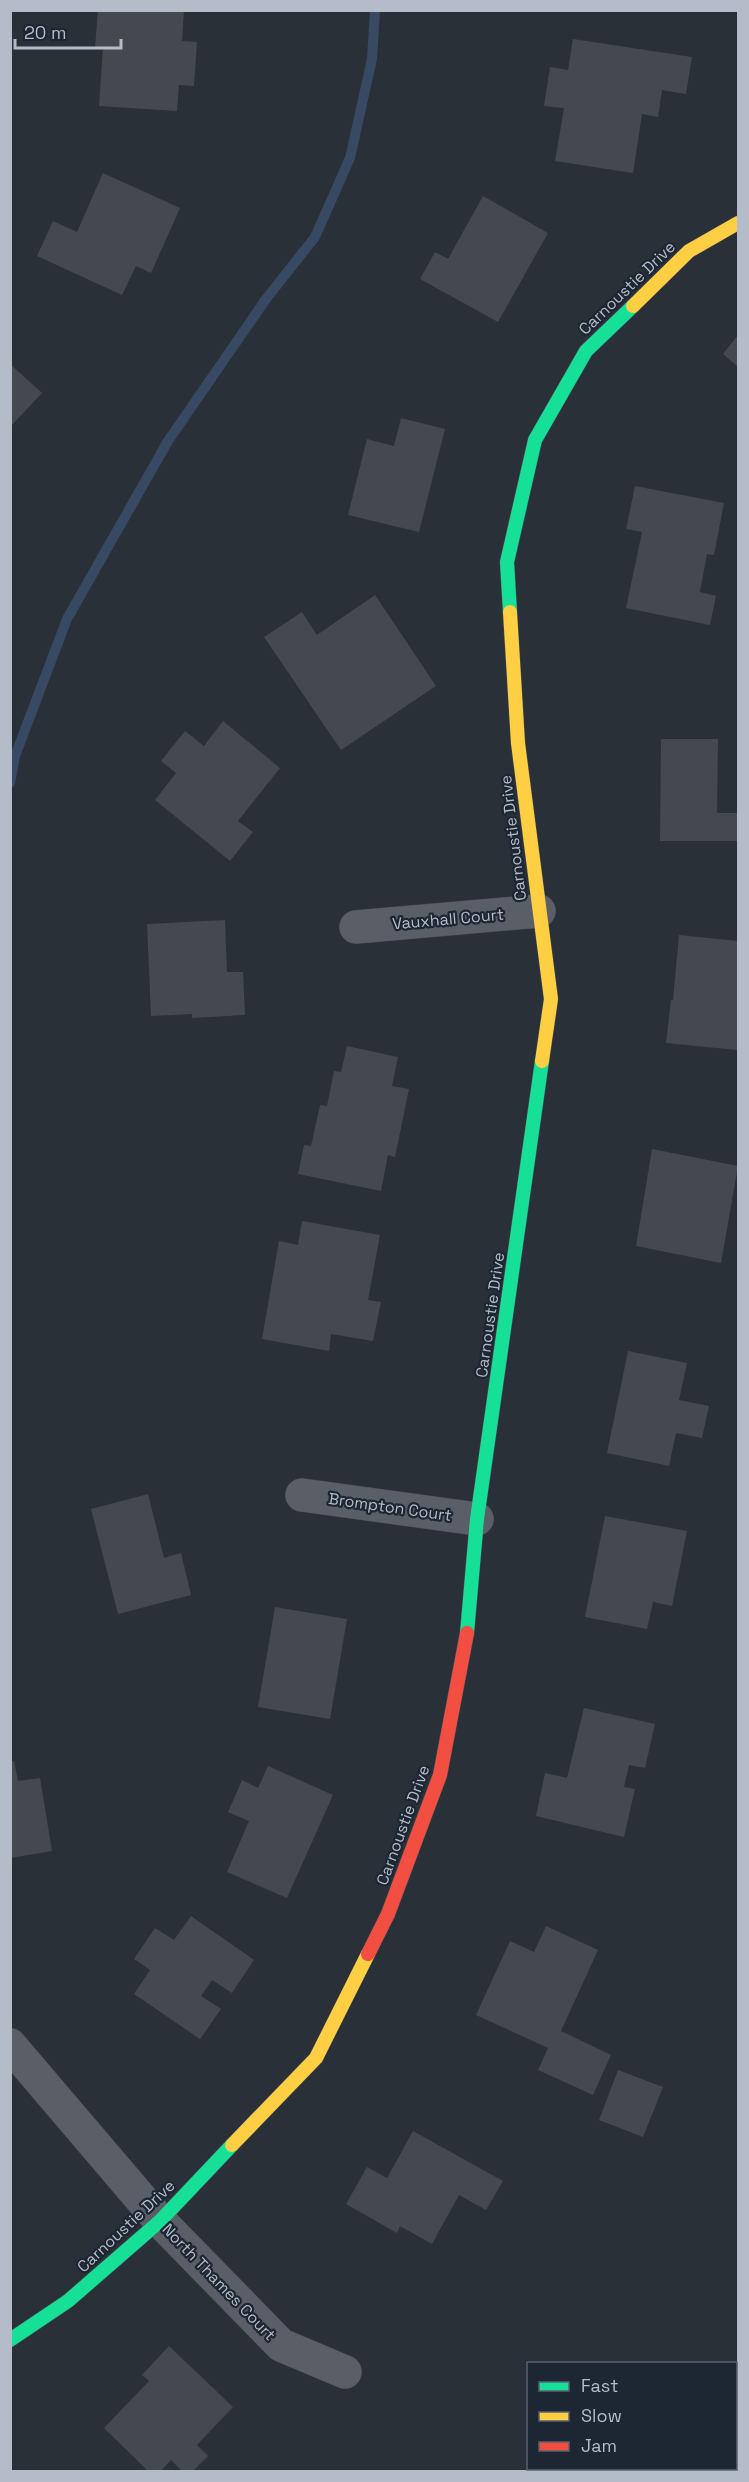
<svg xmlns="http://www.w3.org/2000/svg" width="749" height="2482" viewBox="0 0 749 2482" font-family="'Space Grotesk',sans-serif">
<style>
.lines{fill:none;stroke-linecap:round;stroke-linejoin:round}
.stream{stroke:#384963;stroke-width:10}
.building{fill:#444950}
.street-casing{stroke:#484c53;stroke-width:34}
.fast-casing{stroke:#484c53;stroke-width:15}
.slow-casing{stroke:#484c53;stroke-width:15}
.jam-casing{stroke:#484c53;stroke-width:15}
.street{stroke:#5a5e66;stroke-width:33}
.fast{stroke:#16e098;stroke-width:14}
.slow{stroke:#ffcf43;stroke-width:14}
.jam{stroke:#f24e42;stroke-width:14}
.labels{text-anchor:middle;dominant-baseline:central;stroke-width:4.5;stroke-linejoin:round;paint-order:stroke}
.street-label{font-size:16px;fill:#b4bcc9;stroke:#1d2633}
</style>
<rect width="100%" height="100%" fill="#2a3038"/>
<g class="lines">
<!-- stream -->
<polyline class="stream" points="10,783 15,756 67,619 168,441 266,299 315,237 350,158 372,59 375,10"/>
</g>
<!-- building -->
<g class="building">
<polygon points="98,10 184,10 182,41 197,42 194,86 179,85 177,111 99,106 103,48 95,48"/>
<polygon points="573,39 692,57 686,94 662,90 658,117 642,114 633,173 555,161 564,108 544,106 550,67 568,70"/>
<polygon points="103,173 180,208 151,273 136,266 122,295 37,256 53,221 77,232"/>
<polygon points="483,196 548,233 498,322 420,279 435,252 448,259"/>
<polygon points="738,335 738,367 723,354"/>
<polygon points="10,364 42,393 10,427"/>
<polygon points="401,418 445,429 419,532 348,515 367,439 394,446"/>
<polygon points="635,486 724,503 714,555 707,554 700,592 716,596 710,625 626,608 642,532 626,529"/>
<polygon points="375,595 436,686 341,750 264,637 302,612 317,635"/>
<polygon points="223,721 280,768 238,821 253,832 230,861 155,800 176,773 161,761 185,731 204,746"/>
<polygon points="661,739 718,739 717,813 738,813 738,841 660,841"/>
<polygon points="225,920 227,972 243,972 245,1015 192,1018 192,1014 151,1016 147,924"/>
<polygon points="679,935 738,941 737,1050 666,1043 671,1000 673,1000"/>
<polygon points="347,1046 398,1057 392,1086 409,1089 395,1157 388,1155 381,1191 298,1174 304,1145 311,1146 320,1105 327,1106 334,1071 341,1072"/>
<polygon points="652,1149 738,1166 721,1263 636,1246"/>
<polygon points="302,1221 380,1235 368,1300 381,1302 373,1341 331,1334 329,1351 262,1339 279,1241 298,1245"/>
<polygon points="628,1351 687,1363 679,1400 709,1406 702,1438 676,1433 669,1466 607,1453"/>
<polygon points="148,1494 164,1558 181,1553 191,1595 118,1614 91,1509"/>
<polygon points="605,1516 687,1531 672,1606 653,1602 647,1629 585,1617"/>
<polygon points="275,1607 347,1619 330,1719 258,1707"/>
<polygon points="584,1708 655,1724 645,1768 629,1765 624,1787 635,1789 624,1837 536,1816 545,1773 567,1778"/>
<polygon points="14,1761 18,1781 40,1778 52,1851 10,1858 10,1762"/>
<polygon points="268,1766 333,1795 287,1898 227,1872 249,1821 228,1812 242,1780 258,1788"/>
<polygon points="191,1916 254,1960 232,1993 212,1980 201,1996 221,2009 200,2039 134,1994 150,1970 134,1959 155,1928 174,1940"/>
<polygon points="546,1926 598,1950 561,2031 611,2055 593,2095 538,2070 548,2048 476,2015 510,1941 534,1952"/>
<polygon points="618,2070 663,2087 643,2137 599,2120"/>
<polygon points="413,2131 503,2181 486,2210 459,2195 432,2244 400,2226 397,2233 346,2204 367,2167 387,2178"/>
<polygon points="169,2346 233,2407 197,2445 208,2456 192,2472 183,2472 171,2460 160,2472 149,2472 104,2428 149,2381 142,2375"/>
<rect x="736" y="2377" width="2" height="36"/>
</g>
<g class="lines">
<!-- street casing -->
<g class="street-casing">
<g id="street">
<polyline points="356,927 539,911"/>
<polyline points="302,1495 477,1519"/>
<polyline points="10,2045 160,2221 281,2345 345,2372"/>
</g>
</g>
<!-- fast casing -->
<g class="fast-casing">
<g id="fast">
<polyline points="510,612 507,562 535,440 586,351 633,306"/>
<polyline points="467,1633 477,1519 542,1061"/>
<polyline points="10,2340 68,2301 160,2221 232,2145"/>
</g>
</g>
<!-- slow casing -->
<g class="slow-casing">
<g id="slow">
<polyline points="633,306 689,251 738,223"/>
<polyline points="510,612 518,743 551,999 542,1061"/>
<polyline points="232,2145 316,2058 368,1954"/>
</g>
</g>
<!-- jam casing -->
<g class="jam-casing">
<polyline id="jam" points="368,1954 388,1914 440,1775 467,1633"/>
</g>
<!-- street -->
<use href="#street" class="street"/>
<!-- fast -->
<use href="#fast" class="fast"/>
<!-- slow -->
<use href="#slow" class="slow"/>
<!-- jam -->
<use href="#jam" class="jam"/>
</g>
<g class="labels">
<!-- street labels -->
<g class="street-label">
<text transform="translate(627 288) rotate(-44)">Carnoustie Drive</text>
<text transform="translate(513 838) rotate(-97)">Carnoustie Drive</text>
<text transform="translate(448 919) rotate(-5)">Vauxhall Court</text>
<text transform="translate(490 1315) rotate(-82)">Carnoustie Drive</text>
<text transform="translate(390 1507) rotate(8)">Brompton Court</text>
<text transform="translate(403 1825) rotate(-70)">Carnoustie Drive</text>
<text transform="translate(126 2226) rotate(-43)">Carnoustie Drive</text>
<text transform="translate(219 2282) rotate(46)">North Thames Court</text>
</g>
</g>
<!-- border -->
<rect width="749" height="2482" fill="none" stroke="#b4bcc9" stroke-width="24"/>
<!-- legend -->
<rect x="527" y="2362" width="210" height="108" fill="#1d2633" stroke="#59626f" stroke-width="1.5"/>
<rect x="539" y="2382" width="30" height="9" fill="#16e098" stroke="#59626f" stroke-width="1.5"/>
<text x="581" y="2392" font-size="18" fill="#b4bcc9">Fast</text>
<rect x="539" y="2412" width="30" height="9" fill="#ffcf43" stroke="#59626f" stroke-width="1.5"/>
<text x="581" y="2422" font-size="18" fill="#b4bcc9">Slow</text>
<rect x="539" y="2442" width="30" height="9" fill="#f24e42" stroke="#59626f" stroke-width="1.5"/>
<text x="581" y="2452" font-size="18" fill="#b4bcc9">Jam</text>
<!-- scale -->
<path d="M15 39v9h106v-9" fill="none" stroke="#b4bcc9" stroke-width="3"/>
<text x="24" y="39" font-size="18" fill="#b4bcc9" stroke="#1d2633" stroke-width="4.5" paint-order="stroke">20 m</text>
</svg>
